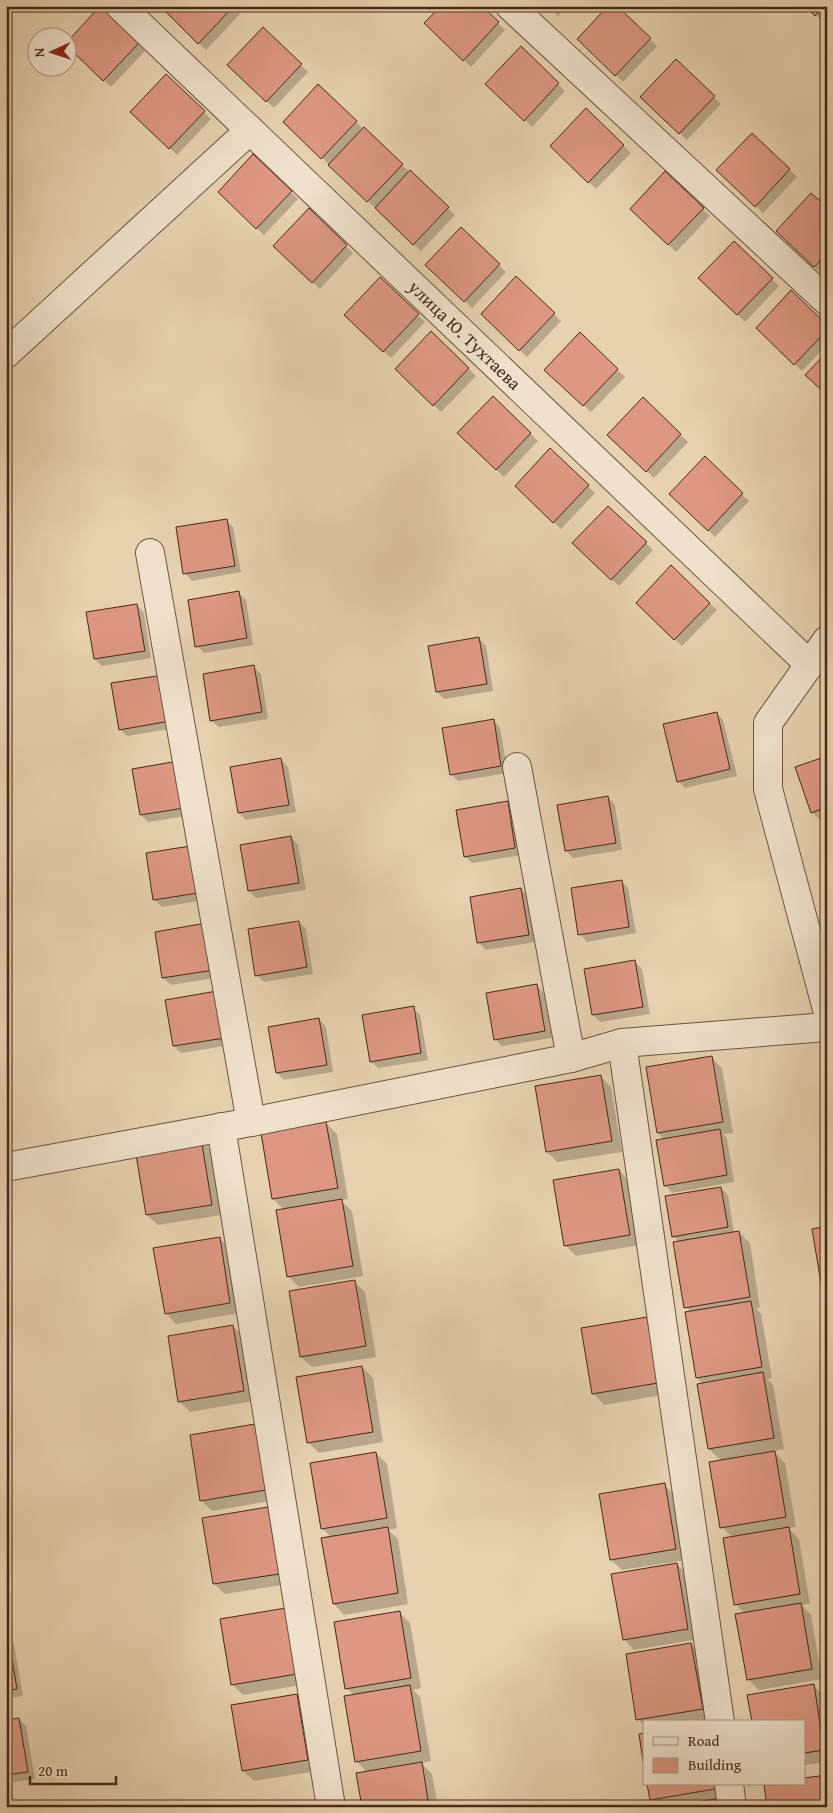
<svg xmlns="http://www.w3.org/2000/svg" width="833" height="1813" viewBox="0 0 833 1813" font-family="'Gentium Book Plus',serif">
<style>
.shadow{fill:#0003}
.building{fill:#dd9782;stroke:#462919}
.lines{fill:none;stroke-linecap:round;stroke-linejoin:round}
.minor-casing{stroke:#6e533f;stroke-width:30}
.minor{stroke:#efe1cc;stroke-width:28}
.labels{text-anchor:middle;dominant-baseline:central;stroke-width:5;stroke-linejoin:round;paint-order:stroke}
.street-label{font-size:18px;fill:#462919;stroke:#efe1cc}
</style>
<rect width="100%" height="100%" fill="#e7d1b0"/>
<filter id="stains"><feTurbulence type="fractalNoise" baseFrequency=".004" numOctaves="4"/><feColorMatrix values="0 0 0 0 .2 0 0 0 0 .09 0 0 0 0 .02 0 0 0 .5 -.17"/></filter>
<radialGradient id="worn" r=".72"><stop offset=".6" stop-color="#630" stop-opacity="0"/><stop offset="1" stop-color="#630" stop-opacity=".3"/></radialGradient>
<!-- shadow -->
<g class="shadow">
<polygon points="232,6 240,14 206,50 161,7"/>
<polygon points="480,6 505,30 471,67 426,23"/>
<polygon points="547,6 567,6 558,16"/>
<polygon points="615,6 657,46 623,82 578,39"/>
<polygon points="807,6 827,6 827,18 823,22"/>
<polygon points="100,8 145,51 111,87 68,45"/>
<polygon points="263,29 308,72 274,108 229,65"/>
<polygon points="521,48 565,91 532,127 487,84"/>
<polygon points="676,61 721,104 687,140 642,97"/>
<polygon points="166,76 211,119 177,155 132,112"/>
<polygon points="318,86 455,215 421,251 284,122"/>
<polygon points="586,110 631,153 596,189 552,146"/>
<polygon points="752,134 797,177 763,213 718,170"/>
<polygon points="253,156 298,199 264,235 219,192"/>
<polygon points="665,173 710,216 676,252 631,209"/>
<polygon points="827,209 827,269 822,274 778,231"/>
<polygon points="309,210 353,253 320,289 275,246"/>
<polygon points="461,229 506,272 472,308 427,265"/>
<polygon points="734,242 779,286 745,322 700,278"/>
<polygon points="516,278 561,321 527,357 482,314"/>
<polygon points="380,279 425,322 391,358 346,315"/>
<polygon points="827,327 827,345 802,371 757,328"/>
<polygon points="431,333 476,376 441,412 397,369"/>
<polygon points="580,334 625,377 591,412 546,370"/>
<polygon points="493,398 538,441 504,477 459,433"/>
<polygon points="643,399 688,442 654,478 609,435"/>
<polygon points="551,450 595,493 561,529 516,486"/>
<polygon points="705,458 749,501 715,537 670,494"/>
<polygon points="608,507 653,550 619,586 574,543"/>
<polygon points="226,520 233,527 241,572 192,581 185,573"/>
<polygon points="671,567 717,610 682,646 638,603"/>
<polygon points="239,593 246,600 253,645 204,653 197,646"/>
<polygon points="137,605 144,613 151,658 102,666 95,659"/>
<polygon points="479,638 486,646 493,691 444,699 437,692"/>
<polygon points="254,667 261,674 268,719 219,727 211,720"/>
<polygon points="113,684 177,728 127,736 120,729"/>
<polygon points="716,713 723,720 737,776 685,788 678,781"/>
<polygon points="493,720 500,728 508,773 458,781 451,774"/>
<polygon points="827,758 827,817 819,819 812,812"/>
<polygon points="281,759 288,767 296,812 246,820 239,813"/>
<polygon points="134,770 198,814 148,822 141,815"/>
<polygon points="608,797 615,805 622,850 573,858 566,851"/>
<polygon points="507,803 514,810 522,855 472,863 465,856"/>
<polygon points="291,837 298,845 306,890 256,898 249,891"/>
<polygon points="147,855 211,899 162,907 155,900"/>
<polygon points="621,881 628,888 636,933 587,942 580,934"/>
<polygon points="521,889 528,897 535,942 486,950 479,943"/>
<polygon points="299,922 306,929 313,974 264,982 257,975"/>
<polygon points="156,933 220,977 171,985 163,978"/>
<polygon points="635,962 642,969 650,1014 600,1022 593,1015"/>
<polygon points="537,986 544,993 552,1038 502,1046 495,1039"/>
<polygon points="216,993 231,1045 181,1053 174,1046"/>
<polygon points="413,1008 420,1015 428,1060 378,1068 371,1061"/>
<polygon points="319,1019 326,1027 333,1072 284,1080 277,1073"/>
<polygon points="711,1057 722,1068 733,1133 723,1134 727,1138 734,1182 672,1193 665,1185 665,1140 658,1133 647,1068"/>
<polygon points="600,1076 611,1087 622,1152 557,1162 547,1152"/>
<polygon points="326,1123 337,1134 348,1199 340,1200 352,1211 363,1276 299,1287 288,1276 284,1210 273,1199"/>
<polygon points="201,1140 211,1150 222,1215 158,1225 147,1215"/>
<polygon points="619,1170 629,1181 640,1245 576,1256 565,1245"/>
<polygon points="720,1188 728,1195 734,1233 739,1232 750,1243 760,1308 756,1308 761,1314 772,1378 767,1379 773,1385 784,1449 773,1451 785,1463 796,1527 788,1528 799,1539 810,1604 802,1605 811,1615 822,1679 759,1690 748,1679 745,1613 735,1604 733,1538 722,1527 721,1461 709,1449 698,1385 703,1384 697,1378 687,1313 691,1312 686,1307 679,1242 673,1236"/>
<polygon points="219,1238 230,1249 240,1313 176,1324 166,1313"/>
<polygon points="354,1282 365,1292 376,1357 312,1367 301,1357"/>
<polygon points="647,1318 657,1329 668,1394 604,1405 594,1394 583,1329"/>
<polygon points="233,1326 244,1337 254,1401 190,1412 179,1401"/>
<polygon points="362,1367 373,1378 383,1442 319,1453 308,1442"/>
<polygon points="255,1425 266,1436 276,1500 212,1511 201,1500"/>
<polygon points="376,1453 387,1464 397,1528 388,1530 398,1539 408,1604 344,1615 334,1604 332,1538 322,1528"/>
<polygon points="664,1485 675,1495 686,1560 622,1570 611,1560"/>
<polygon points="267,1509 278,1519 289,1584 225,1594 214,1584"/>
<polygon points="677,1564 687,1575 698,1639 634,1650 624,1639"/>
<polygon points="6,1593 10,1617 6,1618"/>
<polygon points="285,1609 307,1684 243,1695 232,1684"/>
<polygon points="400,1613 410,1623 421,1688 413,1690 420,1697 431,1761 421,1763 432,1774 438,1807 363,1807 368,1773 356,1761 354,1695 346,1688"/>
<polygon points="6,1637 14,1644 23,1696 6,1699"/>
<polygon points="691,1644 702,1655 713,1719 698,1722 644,1722 644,1726 638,1719"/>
<polygon points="813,1685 824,1696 827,1714 827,1762 804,1765 804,1722"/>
<polygon points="296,1695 307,1706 318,1771 254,1781 243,1771"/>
<polygon points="19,1719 26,1726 35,1779 6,1783 6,1721"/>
<polygon points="648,1784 723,1784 726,1807 658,1807 651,1800"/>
</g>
<!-- building -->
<g class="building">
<polygon points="100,6 139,43 103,81 68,47 68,41"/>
<polygon points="160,6 234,6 198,44"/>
<polygon points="441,6 482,6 499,22 463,61 424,23"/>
<polygon points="608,6 617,6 651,38 615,76 577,39"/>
<polygon points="805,6 824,6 815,16"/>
<polygon points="263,27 302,64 266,102 227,65"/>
<polygon points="521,46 559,83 524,121 485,84"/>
<polygon points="676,59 715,96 679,134 640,97"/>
<polygon points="166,74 205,111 169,149 130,112"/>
<polygon points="318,84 357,121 321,159 283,122"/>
<polygon points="586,108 624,145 588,183 550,146"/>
<polygon points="364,127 403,164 367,202 328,165"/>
<polygon points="752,133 790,169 755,207 716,170"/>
<polygon points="253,154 292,191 256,229 218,192"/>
<polygon points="410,170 449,207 413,245 375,208"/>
<polygon points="665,171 704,208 668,245 630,209"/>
<polygon points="811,193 827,207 827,254 814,267 776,231"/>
<polygon points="309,208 347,245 312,283 273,246"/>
<polygon points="461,227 500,264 464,302 425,265"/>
<polygon points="734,241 773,278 737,315 698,278"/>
<polygon points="516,276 555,313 519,351 481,314"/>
<polygon points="380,277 419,314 383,352 344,315"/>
<polygon points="791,290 827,325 827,330 794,365 756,328"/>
<polygon points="431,331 469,368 433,406 395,369"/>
<polygon points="580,332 618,369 583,406 544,370"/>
<polygon points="827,352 827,395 805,375"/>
<polygon points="493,396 531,433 496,470 457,433"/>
<polygon points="643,397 681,434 646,472 607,435"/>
<polygon points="550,448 589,485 553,523 515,486"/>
<polygon points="705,456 743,493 708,531 669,494"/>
<polygon points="608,506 647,542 611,580 572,543"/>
<polygon points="227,519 235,566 183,574 176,527"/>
<polygon points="671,565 710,603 674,640 636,603"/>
<polygon points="239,591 247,638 195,647 188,600"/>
<polygon points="137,604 145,651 94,659 86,612"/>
<polygon points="479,637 487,684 436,692 428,646"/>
<polygon points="254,665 262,712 210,721 203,674"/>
<polygon points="163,675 170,721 119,730 111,683"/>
<polygon points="717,712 730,769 677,782 663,724"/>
<polygon points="494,719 501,766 450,775 442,728"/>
<polygon points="827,756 827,807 811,813 795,767"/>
<polygon points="281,758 289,805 238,813 230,767"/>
<polygon points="184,760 191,807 140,815 132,769"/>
<polygon points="608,796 616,843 565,851 557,805"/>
<polygon points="508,801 515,848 464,857 456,810"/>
<polygon points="291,836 299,883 248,891 240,845"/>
<polygon points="197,845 205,892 153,900 146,853"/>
<polygon points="622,880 629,927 578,935 571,888"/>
<polygon points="521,888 529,935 477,943 470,897"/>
<polygon points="299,921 307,967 255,976 248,929"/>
<polygon points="206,923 214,970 162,978 155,932"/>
<polygon points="635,960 643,1007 592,1015 584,969"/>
<polygon points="537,984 545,1031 494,1040 486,993"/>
<polygon points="217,991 225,1038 173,1046 165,1000"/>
<polygon points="414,1006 421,1053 370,1062 362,1015"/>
<polygon points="319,1018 327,1065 276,1073 268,1027"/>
<polygon points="712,1056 723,1122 657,1133 646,1067"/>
<polygon points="601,1075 612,1141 546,1152 535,1086"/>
<polygon points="326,1122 338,1188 272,1199 261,1133"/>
<polygon points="720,1129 727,1175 664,1186 656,1140"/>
<polygon points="201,1138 212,1205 146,1215 135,1149"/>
<polygon points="619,1169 630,1235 564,1246 553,1180"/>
<polygon points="721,1187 728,1227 672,1237 665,1196"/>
<polygon points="342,1199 353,1266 287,1277 276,1210"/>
<polygon points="827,1226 827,1294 823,1295 812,1229"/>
<polygon points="739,1231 750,1297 684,1308 673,1242"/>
<polygon points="220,1237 230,1303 165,1314 153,1248"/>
<polygon points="355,1280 366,1346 300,1357 289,1291"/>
<polygon points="751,1301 762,1367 696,1378 685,1312"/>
<polygon points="647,1317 658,1383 592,1394 581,1328"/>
<polygon points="233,1325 244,1391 178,1402 168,1336"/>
<polygon points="362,1366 373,1432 307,1443 296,1377"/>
<polygon points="763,1372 774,1438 708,1449 697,1384"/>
<polygon points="255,1424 266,1490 200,1501 190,1435"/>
<polygon points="775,1451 786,1517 720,1528 709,1462"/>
<polygon points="376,1452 387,1518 321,1529 310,1463"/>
<polygon points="665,1483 676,1549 610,1560 599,1494"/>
<polygon points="268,1507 279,1574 213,1584 202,1518"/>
<polygon points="388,1527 398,1593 333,1604 321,1538"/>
<polygon points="789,1527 800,1594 734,1605 723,1538"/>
<polygon points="677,1563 688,1629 623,1640 611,1574"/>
<polygon points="801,1603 812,1669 747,1680 735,1614"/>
<polygon points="286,1608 297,1674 231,1685 220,1619"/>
<polygon points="400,1611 411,1678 345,1689 334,1622"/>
<polygon points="6,1635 8,1635 17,1689 6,1691"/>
<polygon points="691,1643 703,1709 636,1720 626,1654"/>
<polygon points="814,1684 824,1750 804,1753 804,1722 752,1722 747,1695"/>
<polygon points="410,1685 421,1751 355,1762 344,1696"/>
<polygon points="297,1694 308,1760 242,1771 231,1705"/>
<polygon points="19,1718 28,1772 6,1775 6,1720"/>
<polygon points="644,1733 644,1768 639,1734"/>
<polygon points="422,1762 429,1807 362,1807 356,1773"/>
<polygon points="827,1775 827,1807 767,1807 764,1785 804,1784 804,1778"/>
<polygon points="647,1784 715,1784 715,1789 650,1800"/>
<polygon points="720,1798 721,1807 670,1807"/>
</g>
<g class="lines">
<!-- minor casing -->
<g class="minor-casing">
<g id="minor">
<polyline points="120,6 810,665"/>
<polyline points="510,6 827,301"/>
<polyline points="6,354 250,130"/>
<polyline points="150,553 251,1122"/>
<polyline points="827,640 768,723 768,789 827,1009"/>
<polyline points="517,767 571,1058"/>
<polyline points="622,1043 720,1722"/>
<polyline points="221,1127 331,1807"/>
<polyline points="6,1167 251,1122 571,1058 622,1043 827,1027"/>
<polyline points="729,1784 732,1807"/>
</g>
</g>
<!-- minor -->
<use href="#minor" class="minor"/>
</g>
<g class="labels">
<!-- street labels -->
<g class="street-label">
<text transform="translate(465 335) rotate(44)">улица Ю. Тухтаева</text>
</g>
</g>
<!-- margin -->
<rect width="833" height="1813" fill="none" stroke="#e7d1b0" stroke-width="25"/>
<rect x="8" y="8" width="818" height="1798" fill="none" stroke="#462919" stroke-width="2.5"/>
<rect x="12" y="12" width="808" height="1788" fill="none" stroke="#462919"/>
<!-- legend -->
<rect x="643" y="1720" width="162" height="65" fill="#efe1cc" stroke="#ab9784"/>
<rect x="653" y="1737" width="25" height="8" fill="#efe1cc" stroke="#ab9784"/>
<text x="688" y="1746" font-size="15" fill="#462919">Road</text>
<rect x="653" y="1758" width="25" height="15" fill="#dd9782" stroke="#ab9784"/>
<text x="688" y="1770" font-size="15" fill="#462919">Building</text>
<!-- north arrow -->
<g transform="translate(52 52) rotate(267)"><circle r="24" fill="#efe1cc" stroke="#ab9784"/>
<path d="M0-4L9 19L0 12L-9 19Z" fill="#8f2418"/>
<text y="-8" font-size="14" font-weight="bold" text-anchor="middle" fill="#462919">N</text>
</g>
<!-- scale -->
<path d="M30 1776v8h86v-8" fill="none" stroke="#462919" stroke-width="2.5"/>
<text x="38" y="1776" font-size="15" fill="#462919" stroke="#efe1cc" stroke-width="4" paint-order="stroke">20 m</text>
<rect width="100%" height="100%" filter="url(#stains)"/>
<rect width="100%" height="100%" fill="url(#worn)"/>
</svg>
